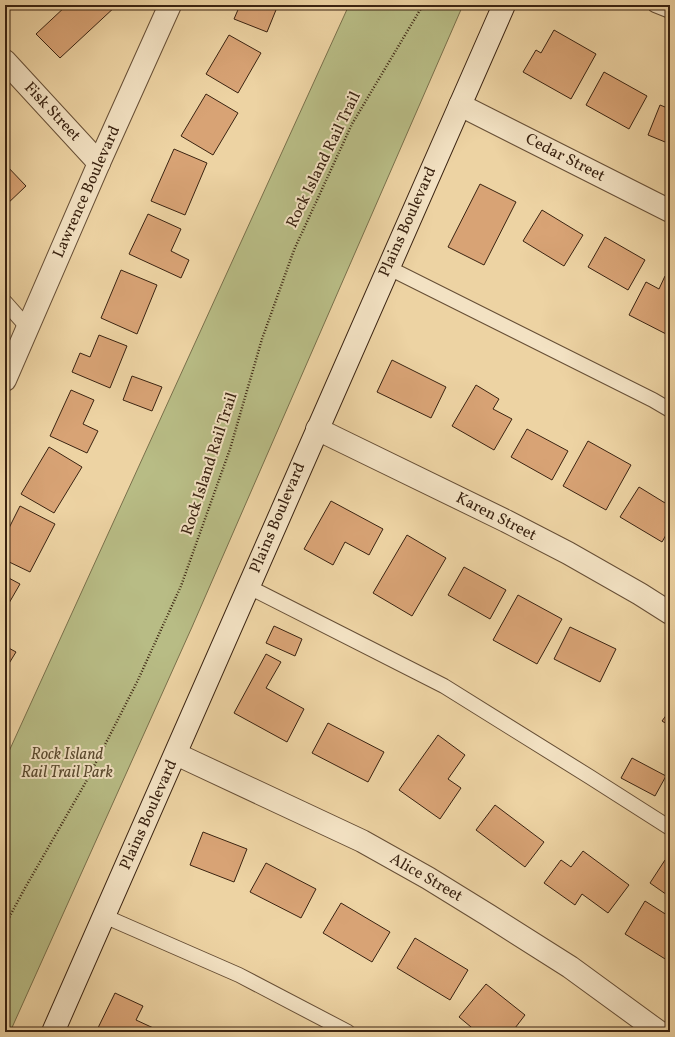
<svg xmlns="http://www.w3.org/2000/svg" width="675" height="1037" viewBox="0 0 675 1037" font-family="Vollkorn,serif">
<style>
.green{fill:#b8bc85;stroke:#79704b}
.building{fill:#d8a375;stroke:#3a2311}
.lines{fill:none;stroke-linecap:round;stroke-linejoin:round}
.lane-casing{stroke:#674f36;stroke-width:16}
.street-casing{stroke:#674f36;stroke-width:24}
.secondary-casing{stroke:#3a2311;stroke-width:24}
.path{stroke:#3a2311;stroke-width:2.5;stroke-dasharray:1 2;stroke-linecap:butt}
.lane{stroke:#f3e2c3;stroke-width:14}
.street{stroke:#f3e2c3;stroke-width:22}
.secondary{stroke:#f3e2c3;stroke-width:22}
.labels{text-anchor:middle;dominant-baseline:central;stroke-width:4;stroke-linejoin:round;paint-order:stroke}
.street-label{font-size:16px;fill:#3a2311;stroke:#f3e2c3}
.park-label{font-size:16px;font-style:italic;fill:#5a492e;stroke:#f3e2c3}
</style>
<rect width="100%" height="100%" fill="#edd3a3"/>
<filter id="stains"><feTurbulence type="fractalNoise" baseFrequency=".005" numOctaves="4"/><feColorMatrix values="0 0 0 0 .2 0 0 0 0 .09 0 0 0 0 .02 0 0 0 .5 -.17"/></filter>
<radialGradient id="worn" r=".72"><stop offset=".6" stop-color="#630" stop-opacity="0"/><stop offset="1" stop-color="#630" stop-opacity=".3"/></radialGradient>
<!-- green -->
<polygon class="green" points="349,5 463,5 192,627 10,1032 5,1032 5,760"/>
<!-- building -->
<g class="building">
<polygon points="67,5 117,5 60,58 36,34"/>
<polygon points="240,5 278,5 267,32 234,19"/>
<polygon points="554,30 596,54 571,99 523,72 536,50 541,53"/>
<polygon points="229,35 261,53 238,93 206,74"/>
<polygon points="604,72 647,96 629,129 586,105"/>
<polygon points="206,94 238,113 213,155 181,136"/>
<polygon points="660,105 670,109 670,144 648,135"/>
<polygon points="174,149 207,163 185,215 151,201"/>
<polygon points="5,164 26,186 5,206"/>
<polygon points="480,184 516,202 484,265 448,247"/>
<polygon points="542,210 583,235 564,266 523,241"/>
<polygon points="148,214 181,229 171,251 189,260 181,278 129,254"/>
<polygon points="605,237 645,260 628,290 588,267"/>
<polygon points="121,270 157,285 137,334 101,318"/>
<polygon points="665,276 670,279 670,336 629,315 646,282 659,289"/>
<polygon points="99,335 127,346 110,388 72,372 80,353 90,357"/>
<polygon points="392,360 446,387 431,418 377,392"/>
<polygon points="132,376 162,387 152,411 123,400"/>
<polygon points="476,385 499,399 493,409 512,419 494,450 452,426"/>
<polygon points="71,390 94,400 83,424 98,431 87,453 50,436"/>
<polygon points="527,429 568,451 552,480 511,457"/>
<polygon points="588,441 631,465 606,510 563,486"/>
<polygon points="49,447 82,467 54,513 21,494"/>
<polygon points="639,487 670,506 670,528 662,542 620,517"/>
<polygon points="331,501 383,529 369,555 345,542 333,565 304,549"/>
<polygon points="20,506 55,524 30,572 5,560 5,536"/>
<polygon points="407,535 446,558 412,616 373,593"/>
<polygon points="464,567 506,590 490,619 448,595"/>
<polygon points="5,576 20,584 5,610"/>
<polygon points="518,595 562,619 537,664 493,640"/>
<polygon points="274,626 302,639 295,656 266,643"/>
<polygon points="570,627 616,649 600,682 554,659"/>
<polygon points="5,646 16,652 5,670"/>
<polygon points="266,654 281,662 266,688 304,709 287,742 234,713"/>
<polygon points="670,710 670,726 662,721"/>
<polygon points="328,723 384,752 368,782 312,753"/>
<polygon points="438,735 465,755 448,779 461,788 440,819 399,790"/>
<polygon points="632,758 666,776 655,796 621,778"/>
<polygon points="495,805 544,842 525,867 476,830"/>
<polygon points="203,832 247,849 234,882 190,865"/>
<polygon points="583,851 629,885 608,913 582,894 575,905 544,883 561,860 571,867"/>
<polygon points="665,860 670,864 670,897 650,883"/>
<polygon points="266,863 316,889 301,918 250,892"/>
<polygon points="645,901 670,917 670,962 625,934"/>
<polygon points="341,903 390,932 372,962 323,933"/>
<polygon points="415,938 468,970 450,1000 397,968"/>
<polygon points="486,984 525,1015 512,1032 477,1032 459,1017"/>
<polygon points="115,993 143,1006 136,1020 162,1032 96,1032"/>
</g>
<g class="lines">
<!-- lane casing -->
<g class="lane-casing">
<g id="lane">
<polyline points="655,5 670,11"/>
<polyline points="389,268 653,400 670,410"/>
<polyline points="5,302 28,328"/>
<polyline points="249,587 444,686 590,777 670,828"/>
<polyline points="104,916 239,975 348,1032"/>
</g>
</g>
<!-- street casing -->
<g class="street-casing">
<g id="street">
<polyline points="5,61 99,163"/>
<polyline points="460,105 670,211"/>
<polyline points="5,380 99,163 170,5"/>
<polyline points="317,429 506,521 568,553 640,594 670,613"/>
<polyline points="176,754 362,841 428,878 488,915 570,967 659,1032"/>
</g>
</g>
<!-- secondary casing -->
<g class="secondary-casing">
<polyline id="secondary" points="53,1032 504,5"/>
</g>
<!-- path -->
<polyline class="path" points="5,925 25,888 87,780 137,682 181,586 230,449 262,339 294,250 352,124 423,5"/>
<!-- lane -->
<use href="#lane" class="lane"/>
<!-- street -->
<use href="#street" class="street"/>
<!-- secondary -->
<use href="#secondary" class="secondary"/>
</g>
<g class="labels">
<!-- street labels -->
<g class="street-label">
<text transform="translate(52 112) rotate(47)">Fisk Street</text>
<text transform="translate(565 158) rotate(27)">Cedar Street</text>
<text transform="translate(324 160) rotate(-64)">Rock Island Rail Trail</text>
<text transform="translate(87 192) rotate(-66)">Lawrence Boulevard</text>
<text transform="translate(408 222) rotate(-66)">Plains Boulevard</text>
<text transform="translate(210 464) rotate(-72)">Rock Island Rail Trail</text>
<text transform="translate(496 517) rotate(27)">Karen Street</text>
<text transform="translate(278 518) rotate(-67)">Plains Boulevard</text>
<text transform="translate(149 815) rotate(-66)">Plains Boulevard</text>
<text transform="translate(426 878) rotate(30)">Alice Street</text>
</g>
<!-- park labels -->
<g class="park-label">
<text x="67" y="755">Rock Island<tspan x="67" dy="18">Rail Trail Park</tspan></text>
</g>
</g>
<!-- margin -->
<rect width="675" height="1037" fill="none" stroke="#edd3a3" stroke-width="20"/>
<rect x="6" y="6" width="663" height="1025" fill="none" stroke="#3a2311" stroke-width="2"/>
<rect x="10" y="10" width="655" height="1017" fill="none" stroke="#3a2311"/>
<rect width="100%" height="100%" filter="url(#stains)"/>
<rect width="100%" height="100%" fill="url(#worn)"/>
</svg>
